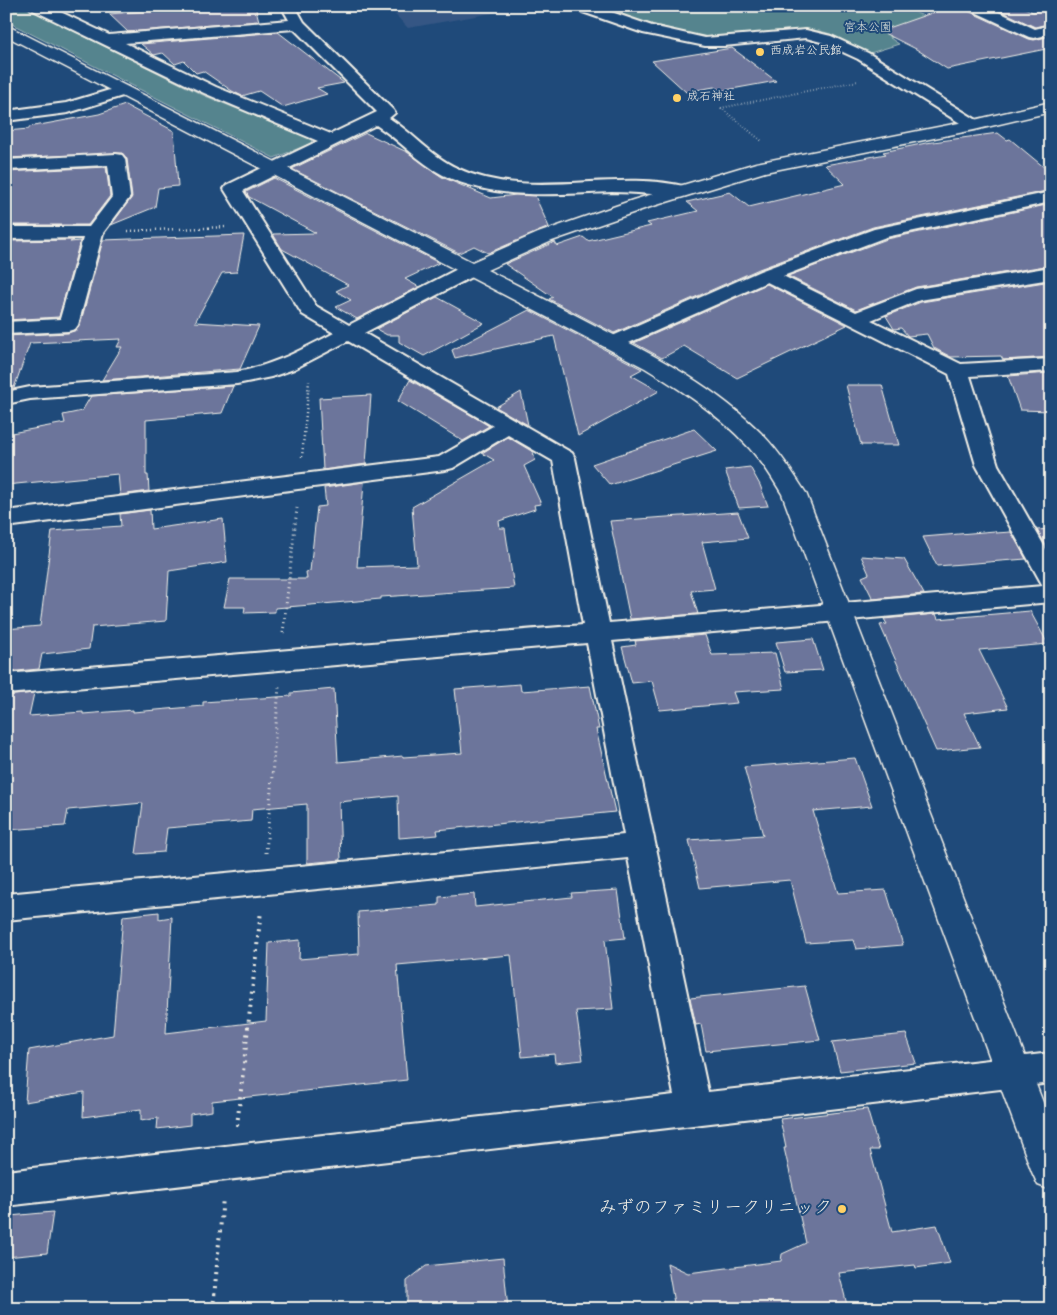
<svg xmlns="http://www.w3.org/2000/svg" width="1057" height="1315" viewBox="0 0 1057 1315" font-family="'Gochi Hand','Klee One',sans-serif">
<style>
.built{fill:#365784}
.green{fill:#54848e;stroke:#a4babb}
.building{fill:#6c749b;stroke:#f4f1e8}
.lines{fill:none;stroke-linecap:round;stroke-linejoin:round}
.service-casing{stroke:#f4f1e8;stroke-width:4}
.minor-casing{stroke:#f4f1e8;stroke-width:4}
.tertiary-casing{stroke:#f4f1e8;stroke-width:3}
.path-far3{stroke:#f4f1e8;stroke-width:2;stroke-dasharray:0.5 2.5;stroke-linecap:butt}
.path-far2{stroke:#f4f1e8;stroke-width:2.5;stroke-dasharray:1 3;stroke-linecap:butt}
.path-far1{stroke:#f4f1e8;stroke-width:3;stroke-dasharray:1 4;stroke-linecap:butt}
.path{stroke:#f4f1e8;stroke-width:4;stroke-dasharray:2 5;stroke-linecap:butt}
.service{fill:#1f4a7a;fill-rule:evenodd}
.minor{fill:#1f4a7a;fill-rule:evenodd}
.tertiary{fill:#1f4a7a;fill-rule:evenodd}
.poi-dot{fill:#ffd166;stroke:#1f4a7a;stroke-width:2}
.labels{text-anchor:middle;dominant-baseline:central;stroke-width:4;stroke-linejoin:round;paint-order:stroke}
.far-park-label{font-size:12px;fill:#dce1da;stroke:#1f4a7a}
.far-poi-label{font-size:12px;fill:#f4f1e8;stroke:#1f4a7a;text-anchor:start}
.near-poi-label{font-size:18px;fill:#f4f1e8;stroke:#1f4a7a;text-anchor:end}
</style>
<rect width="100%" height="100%" fill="#1f4a7a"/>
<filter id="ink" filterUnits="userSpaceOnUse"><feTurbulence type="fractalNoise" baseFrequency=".02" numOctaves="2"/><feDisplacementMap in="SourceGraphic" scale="10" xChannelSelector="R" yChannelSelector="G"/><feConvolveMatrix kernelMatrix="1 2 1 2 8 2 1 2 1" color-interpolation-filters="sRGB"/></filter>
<g filter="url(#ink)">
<!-- built -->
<polygon class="built" points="387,6 532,6 408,28"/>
<!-- green -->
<g class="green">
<polygon points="6,6 23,6 203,95 311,139 312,143 274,158 6,21"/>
<path d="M 615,6 L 901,6 L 948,27 L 890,38 L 899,44 L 867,54 C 856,48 845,40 833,35 C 800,21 743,39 705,38 L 616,15 Z"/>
</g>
<!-- building -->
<g class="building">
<polygon points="206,6 255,6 259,21 128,32 109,14"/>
<polygon points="952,6 965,6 968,11 1029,39 1034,40 1051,36 1051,48 947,69 916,49 880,31"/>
<polygon points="991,6 1021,6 1033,12 1051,7 1051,23 1035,27"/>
<polygon points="278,32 344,83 317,88 327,94 283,107 259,91 242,96 232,91 203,71 196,73 184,61 175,64 163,53 154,55 141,44"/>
<polygon points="732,48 776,81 721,91 714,87 686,92 652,61"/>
<polygon points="125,105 174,131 178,186 158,188 155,207 111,225 132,197 127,159 122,153 6,158 6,131 29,129 29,127 99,114"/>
<polygon points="366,133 407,152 442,177 491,198 516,195 535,196 549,227 488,253 474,246 459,253 292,169"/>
<polygon points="998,133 1007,140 1010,139 1051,173 1051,190 873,227 759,269 614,333 549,299 553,297 505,264 555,242 557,246 583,237 588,241 651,226 647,223 698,211 687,202 730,192 749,207 845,184 825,165 886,154 883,152 926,143"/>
<polygon points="106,167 110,196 88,225 6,225 6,172"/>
<polygon points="274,178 439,263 405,279 419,287 357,319 336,307 351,300 336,291 348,285 282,249 273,234 316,233 249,197 246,192"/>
<polygon points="1051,204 1051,265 916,287 856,310 788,276 887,239"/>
<polygon points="244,235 237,272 222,273 195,322 259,326 240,369 102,380 122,347 117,347 121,339 30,343 14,388 6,390 6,336 68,333 76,330 80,325 103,240"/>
<polygon points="74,240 70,242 80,241 59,317 6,320 6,241"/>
<polygon points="1051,281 1051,357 1003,360 1001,356 951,357 934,348 927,334 908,336 901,328 894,329 886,316 921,302"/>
<polygon points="767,284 847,325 737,378 684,346 662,358 634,343"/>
<polygon points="437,297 484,323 424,356 399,342 399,335 387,335 376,329"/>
<polygon points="529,310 642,369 631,375 659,391 578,436 554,336 455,358 452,350"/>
<polygon points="1051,373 1051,411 1020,410 1008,376"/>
<polygon points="410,380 476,418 489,426 463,441 398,401"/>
<polygon points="846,385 882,385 899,445 861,445"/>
<polygon points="233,386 222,413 146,420 146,475 148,475 149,491 120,495 118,474 6,485 6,434 65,423 63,415 82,411 91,396"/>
<polygon points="521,392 528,425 496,407"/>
<polygon points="371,395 366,464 323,470 319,398"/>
<polygon points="694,429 717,451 610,485 592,464"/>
<polygon points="508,437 533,452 535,460 524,466 541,504 534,505 535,509 499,521 500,528 505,528 514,588 381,597 381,599 275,608 275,612 244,613 245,607 224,607 230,579 307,579 306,572 310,571 317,507 326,506 324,488 364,482 357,567 417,565 412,507 494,460 482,453"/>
<polygon points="750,467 760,485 768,506 739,508 725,470"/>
<polygon points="150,510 151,529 223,519 227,562 169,571 166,621 92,627 89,649 42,654 39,669 6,672 6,629 40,626 52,531 121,526 120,514"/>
<polygon points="738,512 748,538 702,542 715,589 691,591 698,614 630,619 610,521"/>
<polygon points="1051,529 1051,554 1037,530"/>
<polygon points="995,531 996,533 1011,532 1026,559 937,566 923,537"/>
<polygon points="861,556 904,559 924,594 873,599 862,577 869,574"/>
<polygon points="1030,611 1048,644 979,650 1008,708 964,713 980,747 936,751 880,625 887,624 884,619 936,614 938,619"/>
<polygon points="705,635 712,655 775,653 784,689 733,692 737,703 660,710 652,681 632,683 622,647 636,645 635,641"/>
<polygon points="813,639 823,670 785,672 776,642"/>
<polygon points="520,684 521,691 590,686 599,729 596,729 615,812 437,830 438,835 399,838 398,796 339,802 341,860 307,863 307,804 252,809 251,821 167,828 164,852 136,854 143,803 68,810 65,826 6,830 6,696 34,693 29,716 83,712 83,714 133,710 133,712 203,706 203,702 291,696 291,693 334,689 338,762 403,756 403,757 462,753 455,689"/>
<polygon points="855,758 872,806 813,811 838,893 886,890 903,945 856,949 853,940 806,943 790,880 700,888 689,840 763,835 744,767"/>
<polygon points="618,890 625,938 605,940 613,1009 576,1011 583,1060 555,1063 554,1054 522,1057 511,955 397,965 407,1080 212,1101 212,1111 190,1114 190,1125 157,1129 158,1118 141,1121 141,1109 83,1117 84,1092 25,1102 29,1050 113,1035 123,916 159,912 159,919 172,917 166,1033 266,1021 269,943 300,940 299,959 359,954 358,912 439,905 439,897 474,894 475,907 572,897 571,893"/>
<polygon points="805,986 820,1040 706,1051 701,1024 696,1025 690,998"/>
<polygon points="906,1034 916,1063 840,1071 832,1042"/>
<polygon points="867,1109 879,1150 870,1150 892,1232 937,1225 950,1263 916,1268 915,1265 839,1273 848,1309 675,1309 667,1263 688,1273 781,1261 782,1254 806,1243 784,1148 786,1148 780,1119"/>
<polygon points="53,1212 47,1253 6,1257 6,1240 10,1216"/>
<polygon points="503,1258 508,1309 407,1309 407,1281 426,1266"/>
</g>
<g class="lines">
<!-- service casing -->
<g class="service-casing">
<polygon id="service" points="604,6 612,6 609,16 605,18 601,16"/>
</g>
<!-- minor casing -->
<g class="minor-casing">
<g id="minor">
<path d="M 29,6 L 48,6 L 109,35 L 289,20 L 281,6 L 295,6 L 304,22 L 393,110 L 395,113 L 389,118 C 413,133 431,156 457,168 C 529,202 612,168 687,187 L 690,191 L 687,195 L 681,196 C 658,195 636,192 612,192 C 556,194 496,201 443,175 C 418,162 400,140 376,125 L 243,191 L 316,306 L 349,325 L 465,265 L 472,263 L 479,265 L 482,269 L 479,273 L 364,333 L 572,453 L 575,458 L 609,623 L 1043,586 L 976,465 L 949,374 L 767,282 L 622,346 L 615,348 L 608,346 L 605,342 L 608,338 L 760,271 L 874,229 L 1051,192 L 1051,202 L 886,237 L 783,276 L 856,312 L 916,289 L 1051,267 L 1051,279 L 920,300 L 871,320 L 961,364 L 1051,359 L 1051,371 L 970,376 L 998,465 L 1051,558 L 1051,602 L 612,641 L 708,1092 L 1051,1053 L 1051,1083 L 6,1206 L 6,1171 L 674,1095 L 628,858 L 6,920 L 6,894 L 624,835 L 587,643 L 6,694 L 6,674 L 583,625 L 553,461 L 508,435 L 453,468 L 445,470 L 6,527 L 6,511 L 439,457 L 493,426 L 348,341 L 294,369 L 271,377 L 237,384 L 30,399 L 6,404 L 6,392 L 30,387 L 237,372 C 274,365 301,350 334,333 L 302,314 L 224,189 L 227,185 L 318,141 L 204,93 L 31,9 ZM 294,29 L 377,112 L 331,134 L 216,87 L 125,43 Z"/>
<polygon points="572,6 594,6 652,26 705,38 806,30 831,36 868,53 980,122 982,125 980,128 968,128 858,59 821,42 806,38 724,46 705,46 643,33 574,9"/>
<polygon points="967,6 986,6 1035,29 1051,25 1051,34 1034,38 1029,37 969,9"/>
<polygon points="123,86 129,88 131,91 129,94 68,113 6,121 6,111 66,103"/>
<polygon points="116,154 122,155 125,159 130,197 103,233 78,325 75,329 68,331 6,334 6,322 60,319 83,238 6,239 6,227 89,227 112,197 108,165 6,170 6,160"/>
</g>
</g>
<!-- tertiary casing -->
<g class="tertiary-casing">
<path id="tertiary" d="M 6,25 L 472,262 L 538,233 L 633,200 L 756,163 L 974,120 L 1051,102 L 1051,112 L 974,130 L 765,172 L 647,208 L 552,241 L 487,270 C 525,289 564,309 602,329 C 660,358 717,388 763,435 C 780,453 793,473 806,493 L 1051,1123 L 1051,1190 L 1038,1185 L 1032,1172 L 782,494 C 775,483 769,472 761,462 C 730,422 688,394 645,368 L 6,36 Z"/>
</g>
<!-- path-far3 -->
<g class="path-far3">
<polyline points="721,108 858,81"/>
<polyline points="721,108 763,142"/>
</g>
<!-- path-far2 -->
<g class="path-far2">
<polyline points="128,231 227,227"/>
<polyline points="302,457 309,381"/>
</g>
<!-- path-far1 -->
<g class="path-far1">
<polyline points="283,633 297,508"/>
<polyline points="266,853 279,687"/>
</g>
<!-- path -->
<g class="path">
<polyline points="237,1126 261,911"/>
<polyline points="213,1309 223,1198"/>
</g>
<!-- service -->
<use href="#service" class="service"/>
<!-- minor -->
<use href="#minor" class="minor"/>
<!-- tertiary -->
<use href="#tertiary" class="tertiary"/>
</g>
</g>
<!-- markers -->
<g class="poi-dot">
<circle cx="760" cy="52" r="5"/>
<circle cx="677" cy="98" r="5"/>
<circle cx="842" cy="1209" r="5"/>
</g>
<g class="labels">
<!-- far-park labels -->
<g class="far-park-label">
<text x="868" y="29">宮本公園</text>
</g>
<!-- far-poi labels -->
<g class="far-poi-label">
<text x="770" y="52">西成岩公民館</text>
<text x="687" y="98">成石神社</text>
</g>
<!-- near-poi labels -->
<g class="near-poi-label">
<text x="832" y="1209">みずのファミリークリニック</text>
</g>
</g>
<!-- margin -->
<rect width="1057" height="1315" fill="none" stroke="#1f4a7a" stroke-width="25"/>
<rect x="12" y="12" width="1032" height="1290" fill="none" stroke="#f4f1e8" stroke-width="2" filter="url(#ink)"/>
</svg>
